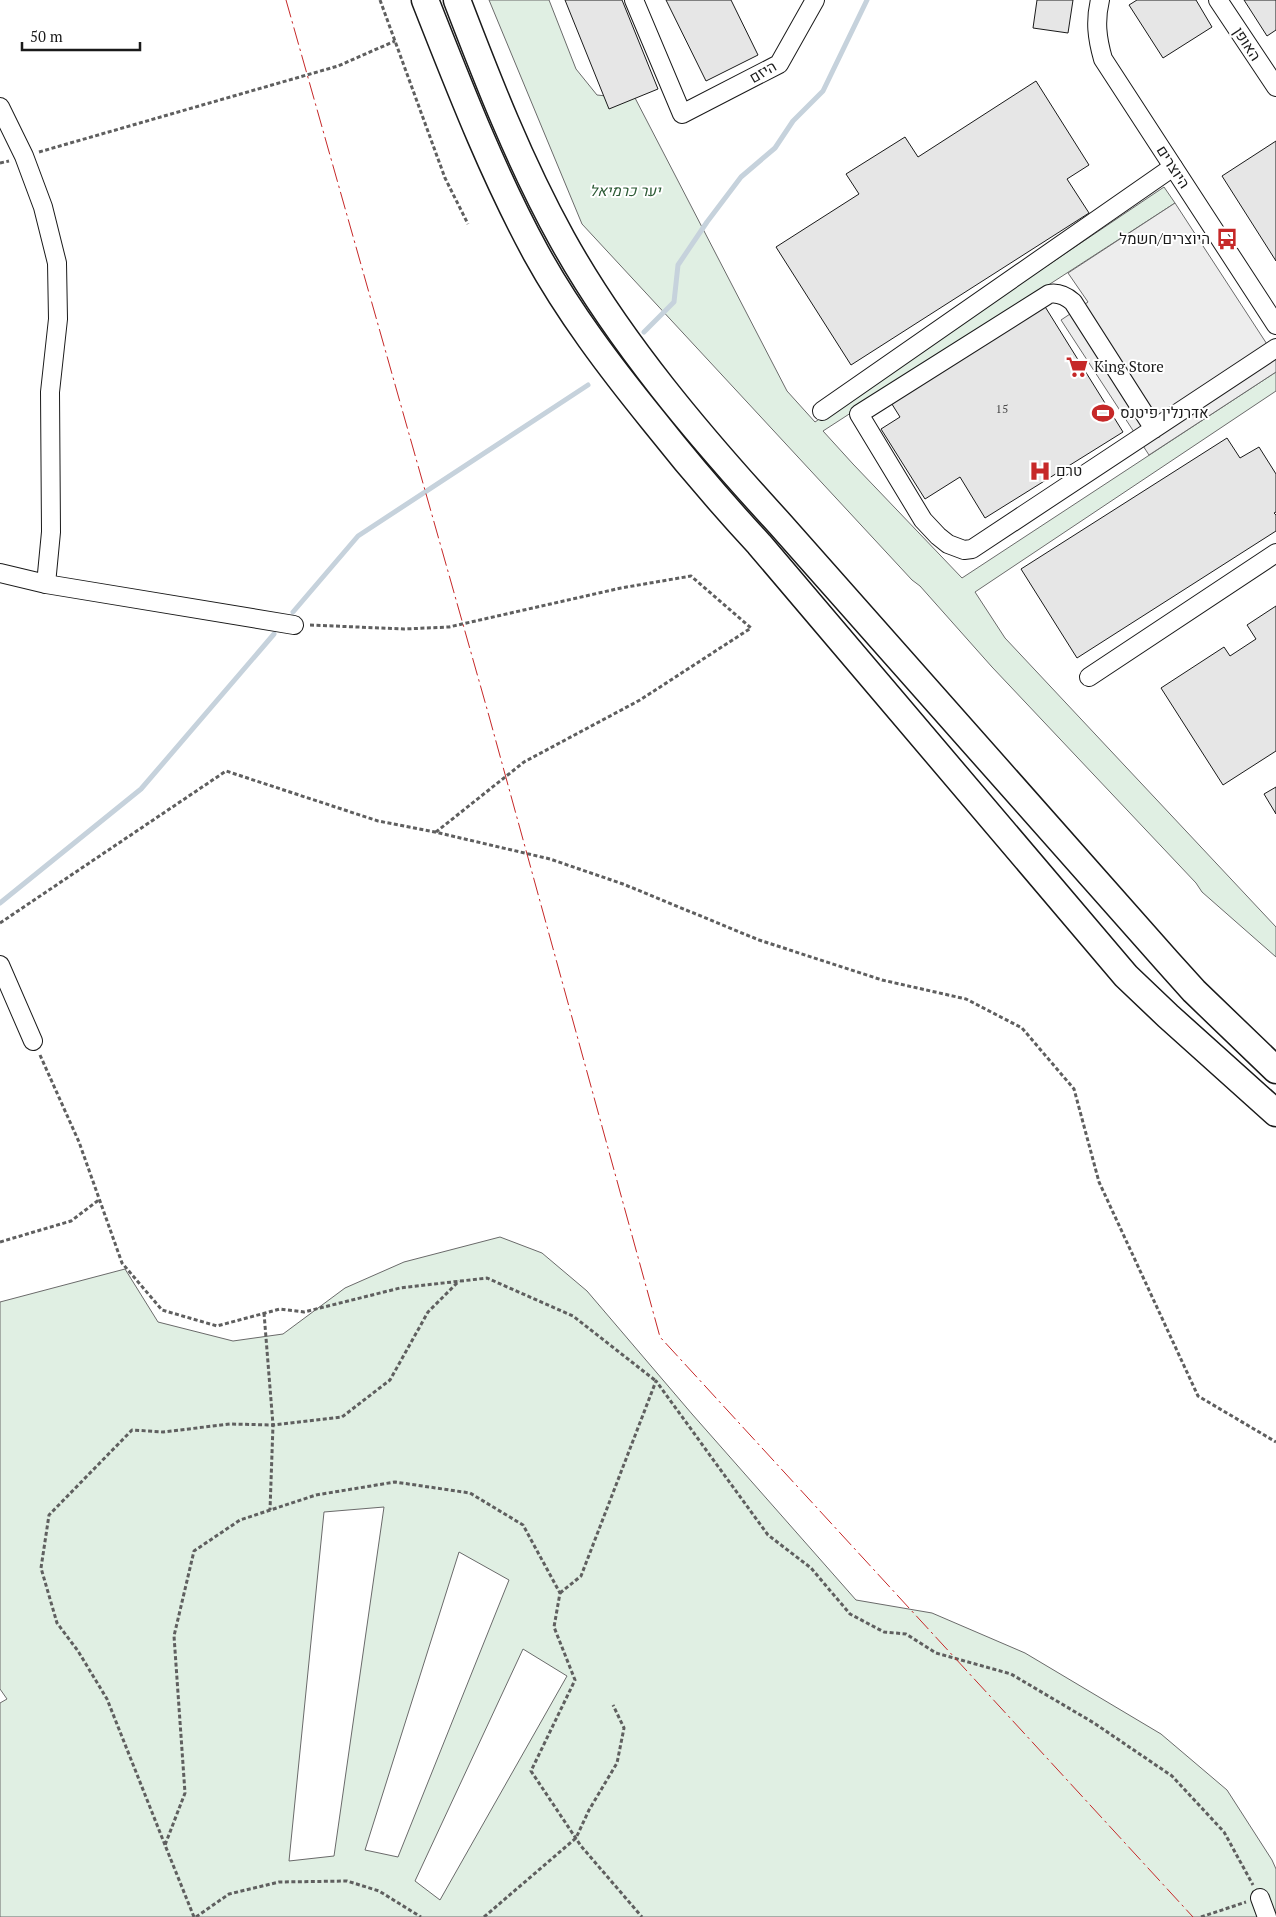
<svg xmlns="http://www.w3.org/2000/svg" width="1276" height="1917" font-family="'PT Serif',Heebo,serif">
  <rect width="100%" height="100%" fill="#fff"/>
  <g fill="#e0efe3" stroke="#6a6a6a" fill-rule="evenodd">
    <path d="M489 0H549L576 69 597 95 626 98 634 96 787 391 815 422 1164 187 1175 203 823 431 853 464 962 578 1276 372V391L975 592 1005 638 1276 927V957L1202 892 1196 883 992 667 920 586 912 580 582 224Z"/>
    <path d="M500 1237 542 1253 587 1291 692 1414 856 1600 932 1613 1025 1653 1161 1734 1227 1790 1272 1860 1276 1869V1917H0V1703L7 1699 0 1689V1302L125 1269 158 1322 233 1341 283 1334 345 1288 404 1262ZM384 1507 334 1856 289 1861 324 1512ZM459 1552 509 1580 398 1857 365 1850ZM523 1649 567 1676 440 1900 415 1881Z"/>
  </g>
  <path fill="#ededed" stroke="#6a6a6a" d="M1175 203 1276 358V372L1149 455 1061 320 1088 302 1068 273Z"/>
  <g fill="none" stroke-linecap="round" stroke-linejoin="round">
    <g stroke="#c6d2dc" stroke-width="5">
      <path d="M644 332 674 302 678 265 707 222 741 177 775 148 793 121 823 91 867 0"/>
      <path d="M293 612 358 536 588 385"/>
      <path d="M0 903 141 789 274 634"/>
    </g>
  </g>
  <g fill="#e6e6e6" stroke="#1a1a1a">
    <path d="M565 0H622L658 89 609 109Z"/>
    <path d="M666 0H731L758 55 706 81Z"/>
    <path d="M1037 0H1073L1068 33 1033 28Z"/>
    <path d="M1137 0H1196L1212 27 1163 58 1129 5Z"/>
    <path d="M1244 0H1276V30L1267 36Z"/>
    <path d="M1036 81 1089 165 1067 179 1089 213 851 365 776 247 859 194 846 174 905 137 918 157Z"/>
    <path d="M1276 141V261L1222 176Z"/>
    <path d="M1044 305 1123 432 985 518 960 477 925 499 881 429 900 417 890 401Z"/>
    <path d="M1227 438 1240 458 1259 447 1276 474V512L1274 513 1276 515V531L1077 658 1021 569Z"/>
    <path d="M1276 606V751L1223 785 1161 688 1224 647 1230 656 1256 639 1247 625Z"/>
    <path d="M1276 787V814L1264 794Z"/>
  </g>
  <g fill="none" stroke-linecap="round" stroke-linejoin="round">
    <g stroke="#1a1a1a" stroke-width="20">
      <g id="minor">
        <path d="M634 0 682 114 779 64 815 0"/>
        <path d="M1100 0C1095 21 1097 38 1103 59L1276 325"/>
        <path d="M1218 0 1276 87"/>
        <path d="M0 107 24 156 43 207 57 263 58 319 50 392 51 532 46 584"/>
        <path d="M822 411 1173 167"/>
        <path d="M1154 429 1073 302C1066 296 1059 292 1049 294L859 414 923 520 938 536 948 544 964 550 972 549 1276 348"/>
        <path d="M0 573 46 584 294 625"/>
        <path d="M1089 677 1276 553"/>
        <path d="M0 965 33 1041"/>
        <path d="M1260 1898 1267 1917"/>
      </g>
    </g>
    <g stroke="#1a1a1a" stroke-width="29">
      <g id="highway">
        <path d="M425 0C459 86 492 172 536 253 569 313 610 367 653 420 687 463 722 504 759 544L1126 976 1168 1016 1276 1113"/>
        <path d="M457 0C488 81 520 163 562 239 619 342 701 438 780 524L1167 961 1194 991 1276 1070"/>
      </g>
    </g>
    <g stroke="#5f5f5f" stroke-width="3" stroke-dasharray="4 2.5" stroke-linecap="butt">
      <path d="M380 0 445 178 468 224"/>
      <path d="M39 152 338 66 395 41"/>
      <path d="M0 163 9 161"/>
      <path d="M310 625 404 629 449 627 621 588 691 576 751 628 640 700 524 762 436 832"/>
      <path d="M0 923 226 771 378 821 435 832 550 859 623 884 759 940 882 980 966 999 1022 1028 1074 1089 1099 1182 1198 1396 1276 1442"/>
      <path d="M40 1055 79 1142 122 1263 162 1310 217 1326 280 1309 304 1312 400 1288 487 1278 573 1316 656 1381"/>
      <path d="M0 1242 71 1221 100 1199"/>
      <path d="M264 1313 273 1425 270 1510"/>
      <path d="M560 1593 581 1576 656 1381 768 1535 811 1568 850 1614 884 1632 906 1634 936 1653 1011 1674 1094 1723 1172 1776 1224 1832 1253 1885"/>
      <path d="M165 1845 107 1699 78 1651 57 1623 41 1568 49 1515 132 1430 163 1432 230 1424 273 1425 342 1417 390 1380 428 1312 459 1281"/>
      <path d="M194 1917 165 1845 185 1793 174 1636 194 1551 240 1520 316 1495 395 1482 470 1493 523 1525 560 1593 554 1627 575 1680 531 1771 581 1846 642 1917"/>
      <path d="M196 1917 229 1894 279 1882 347 1881 379 1891 421 1917"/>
      <path d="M484 1917 576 1838 589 1810 617 1763 624 1728 613 1705"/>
      <path d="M1201 1917 1246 1902"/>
    </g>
    <use href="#minor" stroke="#fff" stroke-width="18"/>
    <use href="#highway" stroke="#fff" stroke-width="26"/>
    <path stroke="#c62828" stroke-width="1" stroke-dasharray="18 4 2.5 4" stroke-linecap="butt" d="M286 0 489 716 660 1337 1193 1917"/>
  </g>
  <defs>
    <g id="bus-bare" transform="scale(1.725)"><path d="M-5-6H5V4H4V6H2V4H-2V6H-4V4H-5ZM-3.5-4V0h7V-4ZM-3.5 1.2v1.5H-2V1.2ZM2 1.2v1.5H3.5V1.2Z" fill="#c62828" stroke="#fff" stroke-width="2.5" paint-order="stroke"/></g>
    <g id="supermarket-bare" transform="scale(1.725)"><path d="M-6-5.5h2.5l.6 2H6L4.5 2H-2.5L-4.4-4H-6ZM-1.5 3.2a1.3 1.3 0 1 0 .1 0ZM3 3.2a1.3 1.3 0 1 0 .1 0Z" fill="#c62828" stroke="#fff" stroke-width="2.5" paint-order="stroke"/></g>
    <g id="stadium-bare" transform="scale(1.725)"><path d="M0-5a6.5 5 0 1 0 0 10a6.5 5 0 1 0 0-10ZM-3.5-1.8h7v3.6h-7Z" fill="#c62828" stroke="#fff" stroke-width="2.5" paint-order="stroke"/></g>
    <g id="hospital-bare" transform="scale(1.725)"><path d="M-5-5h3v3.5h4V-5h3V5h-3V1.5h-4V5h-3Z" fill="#c62828" stroke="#fff" stroke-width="2.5" paint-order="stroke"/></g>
  </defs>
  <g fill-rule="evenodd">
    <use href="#bus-bare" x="1227" y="239"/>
    <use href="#supermarket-bare" x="1077" y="367"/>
    <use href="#stadium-bare" x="1103" y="413"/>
    <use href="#hospital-bare" x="1040" y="471"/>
  </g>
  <g text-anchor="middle" stroke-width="4" stroke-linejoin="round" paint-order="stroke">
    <g font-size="12" fill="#4d4d4d">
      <text x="1002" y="413">15</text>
    </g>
    <g font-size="15" fill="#1a1a1a" stroke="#fff">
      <text transform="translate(1247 44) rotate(57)" y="5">האופן</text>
      <text transform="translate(763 72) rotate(-30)" y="5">היזם</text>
      <text transform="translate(1173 167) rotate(57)" y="5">היוצרים</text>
    </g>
    <g font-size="15" font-style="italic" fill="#2b5a34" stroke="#fff">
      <text x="625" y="196">יער כרמיאל</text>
    </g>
    <g font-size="15" fill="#1a1a1a" stroke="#fff" text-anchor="start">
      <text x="1210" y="244" text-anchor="end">היוצרים/חשמל</text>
      <text x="1094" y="372">King Store</text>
      <text x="1120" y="418">אדרנלין פיטנס</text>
      <text x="1056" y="476">טרם</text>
    </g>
  </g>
  <path d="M22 42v8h118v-8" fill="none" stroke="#1a1a1a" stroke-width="2.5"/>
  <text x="30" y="42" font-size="15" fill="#1a1a1a" stroke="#ffffff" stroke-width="4" paint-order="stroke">50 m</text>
</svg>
